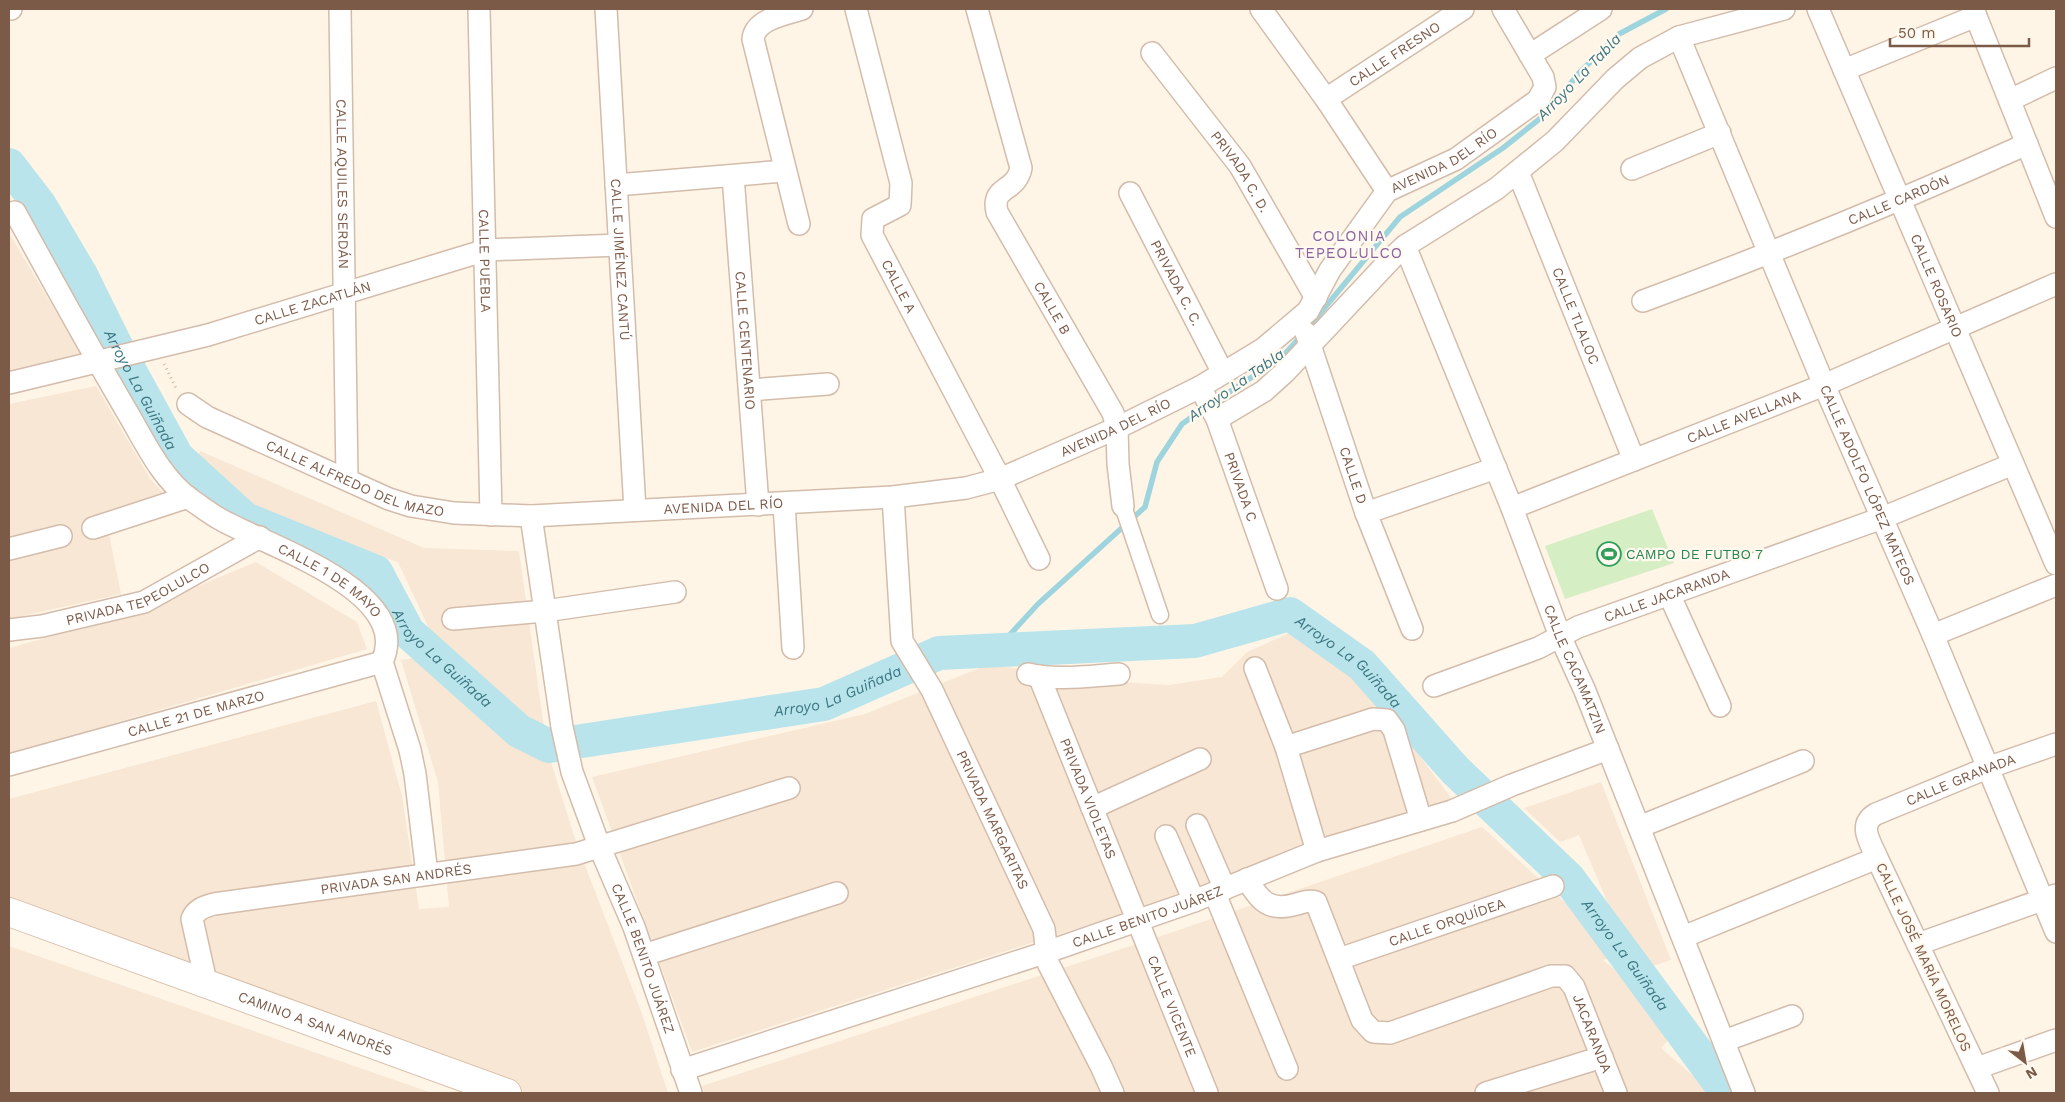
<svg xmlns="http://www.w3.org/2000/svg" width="2065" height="1102" font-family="'Work Sans',sans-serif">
  <rect width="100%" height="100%" fill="#fef5e7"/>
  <g fill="#f7e7d4">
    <path d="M9 233 81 354 9 371Z"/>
    <path d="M96 386 151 480 169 499 82 528 87 536 108 529 121 594 9 619V404Z"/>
    <path d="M200 451 424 548 519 551 547 749 576 842 641 1011 668 1093H527L9 905V799L376 701 402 796 419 909 449 907 438 782 401 660 441 654 398 562 256 514 191 473Z"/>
    <path d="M256 562 357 622 367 649 9 754V648L128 615Z"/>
    <path d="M1294 631 1365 682 1454 802 1405 823 692 1052 592 777 865 714 990 664 1084 680 1169 685 1222 677 1247 652Z"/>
    <path d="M1601 782 1671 960 1644 969 1635 949 1603 960 1682 1024 1661 1048 1713 1093H704L702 1086 1158 937 1482 827 1580 916 1609 906 1579 835 1560 842 1524 808Z"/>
    <path d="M9 946 432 1093H9Z"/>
  </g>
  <path fill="#d5eec3" d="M1652 509 1674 563 1565 599 1545 546Z"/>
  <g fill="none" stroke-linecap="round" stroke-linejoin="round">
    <g stroke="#9ed4de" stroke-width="5.5">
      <path d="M1307 329 1400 217 1503 148 1547 113 1579 73 1619 34 1666 9"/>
      <path d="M1214 402 1281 358 1301 336"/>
      <path d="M995 651 1038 604 1145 507 1157 462 1182 424 1206 407"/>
    </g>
    <path stroke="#b9e4eb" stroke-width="34" id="s1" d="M9 165 39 204 81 275 115 344 177 457 245 519 376 572 408 632 519 731 549 746 824 704 939 653 1195 641 1290 614 1362 665 1455 770 1569 879 1727 1093"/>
    <g stroke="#d3bcab" stroke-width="19">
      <path id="pedestrian" d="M1123 506 1160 615"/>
    </g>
    <g stroke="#d3bcab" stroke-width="24">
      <g id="minor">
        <path d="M9 9H11"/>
        <path id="s2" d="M340 9 347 479"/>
        <path id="s3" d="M479 9 491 515"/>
        <path id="s4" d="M606 9 635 510"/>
        <path id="s5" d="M856 9 901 183 900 205 873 219 872 235 1000 479 1039 559"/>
        <path id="s6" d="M977 9 1021 168C1016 193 991 185 997 212L1113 413 1117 428 1118 464 1123 506"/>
        <path d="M1261 9 1326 99 1387 191"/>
        <path id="s7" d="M1818 9 2056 564"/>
        <path d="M1973 9 2056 217"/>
        <path id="s8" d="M1679 37 1824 385 1933 635 2056 932"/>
        <path id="s9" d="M1152 53 1240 166 1316 298"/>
        <path d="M1530 55 1601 9"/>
        <path d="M1844 70 1976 16"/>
        <path id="s10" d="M1326 99 1463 9"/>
        <path d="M2010 100 2056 78"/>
        <path d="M1632 169 1720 133"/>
        <path id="s11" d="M1518 172 1634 460"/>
        <path id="s12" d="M733 176 758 505"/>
        <path d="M616 185 784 171"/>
        <path id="s13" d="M1130 193 1223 373"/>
        <path id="s14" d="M15 212C51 278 88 345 126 410 144 440 160 477 190 499 199 505 208 512 218 518 261 544 415 590 382 662L410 750 415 774 427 874"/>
        <path d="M799 224 753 39C755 19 786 14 802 9"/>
        <path id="s15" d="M1405 246 1512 508 1560 636 1585 691 1744 1093"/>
        <path id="s16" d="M1643 301C1773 253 1900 201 2027 144"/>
        <path id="s17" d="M1306 333 1366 513 1412 629"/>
        <path id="s18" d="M9 383 208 335 486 250 619 245"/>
        <path id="s19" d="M1200 387 1217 419 1277 589"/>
        <path d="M750 390 828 384"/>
        <path id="s20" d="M188 404 207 417 389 499 411 506 454 513 531 516 893 497 966 488 1000 479 1117 428 1200 387 1263 349 1308 311 1330 270 1387 191 1456 159 1538 100 1545 87 1543 77 1503 9"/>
        <path d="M1217 419 1264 391 1285 372 1392 258 1405 246 1496 189 1555 141 1615 79 1640 58 1679 37 1784 9"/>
        <path id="s21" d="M893 497 902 641 932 690 1044 929 1048 963 1101 1066 1113 1093"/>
        <path d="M784 504 793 648"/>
        <path id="s22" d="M1512 508 1824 385 2056 284"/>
        <path d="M1366 513 1496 468"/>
        <path id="s23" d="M531 516 562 727 572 772 600 848 634 927 691 1093"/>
        <path d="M93 528 188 497"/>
        <path d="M9 549 61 536"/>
        <path d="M1669 594 1720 706"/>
        <path d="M453 619 545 611 675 592"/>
        <path id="s24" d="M9 630 42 626 144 602 260 537"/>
        <path d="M1933 635 2056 585"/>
        <path d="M1255 668 1286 747 1317 851"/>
        <path d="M1028 674C1057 681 1089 676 1119 674"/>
        <path id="s25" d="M1039 676 1207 1093"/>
        <path id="s26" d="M1434 686 1538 648 1578 627 1882 518 2013 464"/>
        <path d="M1286 747 1373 719 1387 720 1394 730 1421 820"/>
        <path id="s27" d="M9 765 382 662"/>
        <path d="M1092 808 1200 759"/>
        <path d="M1197 825 1225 889"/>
        <path d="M1639 827 1803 761"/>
        <path d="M1166 836 1194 901"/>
        <path id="s28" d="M1247 879C1260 902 1270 912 1297 904 1303 902 1309 900 1316 902L1362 1020 1373 1032 1390 1033 1551 976H1565L1574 987 1616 1093"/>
        <path d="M1215 894 1287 1069"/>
        <path d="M1683 937 1877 858"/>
        <path d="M1918 944 2056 895"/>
        <path d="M644 955 837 893"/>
        <path id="s29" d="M1339 959 1553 886"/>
        <path id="s30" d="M206 982 192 919C196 909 204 907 214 904L576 854 789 788"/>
        <path d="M1724 1041 1792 1016"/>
        <path d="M1977 1068 2056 1040"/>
        <path id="s31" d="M682 1070 1047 952 1194 901 1317 851 1452 811 1512 785 1608 749"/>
        <path d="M1486 1093 1602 1057"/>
        <path id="s32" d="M1988 1093 1877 858C1871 843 1857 825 1876 814L1987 768 2056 744"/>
      </g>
    </g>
    <g stroke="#d8bfaa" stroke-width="30">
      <g id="secondary">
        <path id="s33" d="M9 912 507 1093"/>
      </g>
    </g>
    <path stroke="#ddb69e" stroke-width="3" stroke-dasharray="1 4" stroke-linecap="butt" d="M164 364 177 390"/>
    <use href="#pedestrian" stroke="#fff" stroke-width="16"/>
    <use href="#minor" stroke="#fff" stroke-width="21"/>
    <use href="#secondary" stroke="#fff" stroke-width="28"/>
  </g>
  <defs>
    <g id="stadium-ring" transform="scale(1.25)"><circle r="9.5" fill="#fff9ef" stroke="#2e9e5b" stroke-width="1.5"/><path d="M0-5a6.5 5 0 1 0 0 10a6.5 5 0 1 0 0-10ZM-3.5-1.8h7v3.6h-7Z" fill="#2e9e5b"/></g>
  </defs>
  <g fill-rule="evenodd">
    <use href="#stadium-ring" x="1609" y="554"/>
  </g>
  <g text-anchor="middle" stroke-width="4.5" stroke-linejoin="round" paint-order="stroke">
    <g font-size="14" fill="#7c5a48" stroke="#fff9ef">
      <text dy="5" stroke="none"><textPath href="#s10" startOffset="82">CALLE FRESNO</textPath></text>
      <text dy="5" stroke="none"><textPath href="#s20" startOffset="1399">AVENIDA DEL RÍO</textPath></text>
      <text dy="5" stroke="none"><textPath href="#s9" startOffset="148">PRIVADA C. D.</textPath></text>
      <text dy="5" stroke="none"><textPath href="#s2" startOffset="175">CALLE AQUILES SERDÁN</textPath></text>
      <text dy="5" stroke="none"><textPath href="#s16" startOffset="275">CALLE CARDÓN</textPath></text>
      <text dy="5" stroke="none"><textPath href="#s4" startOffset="251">CALLE JIMÉNEZ CANTÚ</textPath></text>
      <text dy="5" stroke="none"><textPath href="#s3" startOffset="252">CALLE PUEBLA</textPath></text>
      <text dy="5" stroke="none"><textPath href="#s13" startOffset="101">PRIVADA C. C.</textPath></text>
      <text dy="5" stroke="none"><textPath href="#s5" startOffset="306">CALLE A</textPath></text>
      <text dy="5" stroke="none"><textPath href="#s7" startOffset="301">CALLE ROSARIO</textPath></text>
      <text dy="5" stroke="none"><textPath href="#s18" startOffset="314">CALLE ZACATLÁN</textPath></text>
      <text dy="5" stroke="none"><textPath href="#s6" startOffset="329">CALLE B</textPath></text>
      <text dy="5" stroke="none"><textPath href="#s11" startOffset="155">CALLE TLALOC</textPath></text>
      <text dy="5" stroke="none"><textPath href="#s12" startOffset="165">CALLE CENTENARIO</textPath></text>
      <text dy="5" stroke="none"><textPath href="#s22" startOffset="249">CALLE AVELLANA</textPath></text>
      <text dy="5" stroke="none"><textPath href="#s20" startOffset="964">AVENIDA DEL RÍO</textPath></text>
      <text dy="5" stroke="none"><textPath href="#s17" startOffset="150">CALLE D</textPath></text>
      <text dy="5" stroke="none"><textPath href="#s20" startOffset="184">CALLE ALFREDO DEL MAZO</textPath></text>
      <text dy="5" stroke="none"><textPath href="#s8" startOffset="486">CALLE ADOLFO LÓPEZ MATEOS</textPath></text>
      <text dy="5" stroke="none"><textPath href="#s19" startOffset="108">PRIVADA C</textPath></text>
      <text dy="5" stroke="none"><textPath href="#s20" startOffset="559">AVENIDA DEL RÍO</textPath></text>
      <text dy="5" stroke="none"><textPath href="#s14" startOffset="500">CALLE 1 DE MAYO</textPath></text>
      <text dy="5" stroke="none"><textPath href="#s24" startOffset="135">PRIVADA TEPEOLULCO</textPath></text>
      <text dy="5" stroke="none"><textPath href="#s26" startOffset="250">CALLE JACARANDA</textPath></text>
      <text dy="5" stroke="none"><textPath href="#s15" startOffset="456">CALLE CACAMATZIN</textPath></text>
      <text dy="5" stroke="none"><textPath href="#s27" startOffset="194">CALLE 21 DE MARZO</textPath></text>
      <text dy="5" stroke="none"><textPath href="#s32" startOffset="401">CALLE GRANADA</textPath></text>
      <text dy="5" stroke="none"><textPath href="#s25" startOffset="132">PRIVADA VIOLETAS</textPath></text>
      <text dy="5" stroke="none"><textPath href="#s21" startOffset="345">PRIVADA MARGARITAS</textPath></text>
      <text dy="5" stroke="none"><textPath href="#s30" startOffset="276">PRIVADA SAN ANDRÉS</textPath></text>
      <text dy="5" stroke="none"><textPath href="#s31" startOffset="490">CALLE BENITO JUÁREZ</textPath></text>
      <text dy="5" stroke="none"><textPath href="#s29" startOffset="114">CALLE ORQUÍDEA</textPath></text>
      <text transform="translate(1924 957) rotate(65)" y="5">CALLE JOSÉ MARÍA MORELOS</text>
      <text dy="5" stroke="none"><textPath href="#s23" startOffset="459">CALLE BENITO JUÁREZ</textPath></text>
      <text dy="5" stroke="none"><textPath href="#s25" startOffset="356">CALLE VICENTE</textPath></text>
      <text dy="5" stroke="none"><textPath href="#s33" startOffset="326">CAMINO A SAN ANDRÉS</textPath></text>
      <text dy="5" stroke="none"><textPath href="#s28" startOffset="491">JACARANDA</textPath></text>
    </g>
    <g font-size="14" fill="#27864d" stroke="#fff9ef" text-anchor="start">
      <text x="1626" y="559">CAMPO DE FUTBO 7</text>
    </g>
    <g font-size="15" font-style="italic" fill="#3a7682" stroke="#fff9ef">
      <text transform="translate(1579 77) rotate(-46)" y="5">Arroyo La Tabla</text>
      <text transform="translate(1236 385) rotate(-35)" y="5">Arroyo La Tabla</text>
      <text dy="5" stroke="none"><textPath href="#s1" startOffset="261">Arroyo La Guiñada</textPath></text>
      <text dy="5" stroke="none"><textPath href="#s1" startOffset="681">Arroyo La Guiñada</textPath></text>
      <text dy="5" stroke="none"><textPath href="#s1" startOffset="1656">Arroyo La Guiñada</textPath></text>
      <text dy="5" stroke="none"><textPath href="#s1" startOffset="1116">Arroyo La Guiñada</textPath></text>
      <text dy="5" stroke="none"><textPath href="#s1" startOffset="2061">Arroyo La Guiñada</textPath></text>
    </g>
    <g font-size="15" letter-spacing="1" fill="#8b639f" stroke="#fff9ef">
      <text x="1349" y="241">COLONIA<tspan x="1349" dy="17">TEPEOLULCO</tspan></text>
    </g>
  </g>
  <rect width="2065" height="1102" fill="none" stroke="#7c5a48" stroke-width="20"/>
  <g transform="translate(2025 1062) rotate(149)" stroke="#fff9ef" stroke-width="4" paint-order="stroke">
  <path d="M0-4L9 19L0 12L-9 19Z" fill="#7c5a48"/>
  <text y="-8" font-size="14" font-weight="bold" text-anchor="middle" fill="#7c5a48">N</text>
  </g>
  <path d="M1890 38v8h139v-8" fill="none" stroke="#7c5a48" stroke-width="2.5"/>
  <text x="1898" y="38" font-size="15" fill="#7c5a48" stroke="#fff9ef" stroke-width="4" paint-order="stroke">50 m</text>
</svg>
